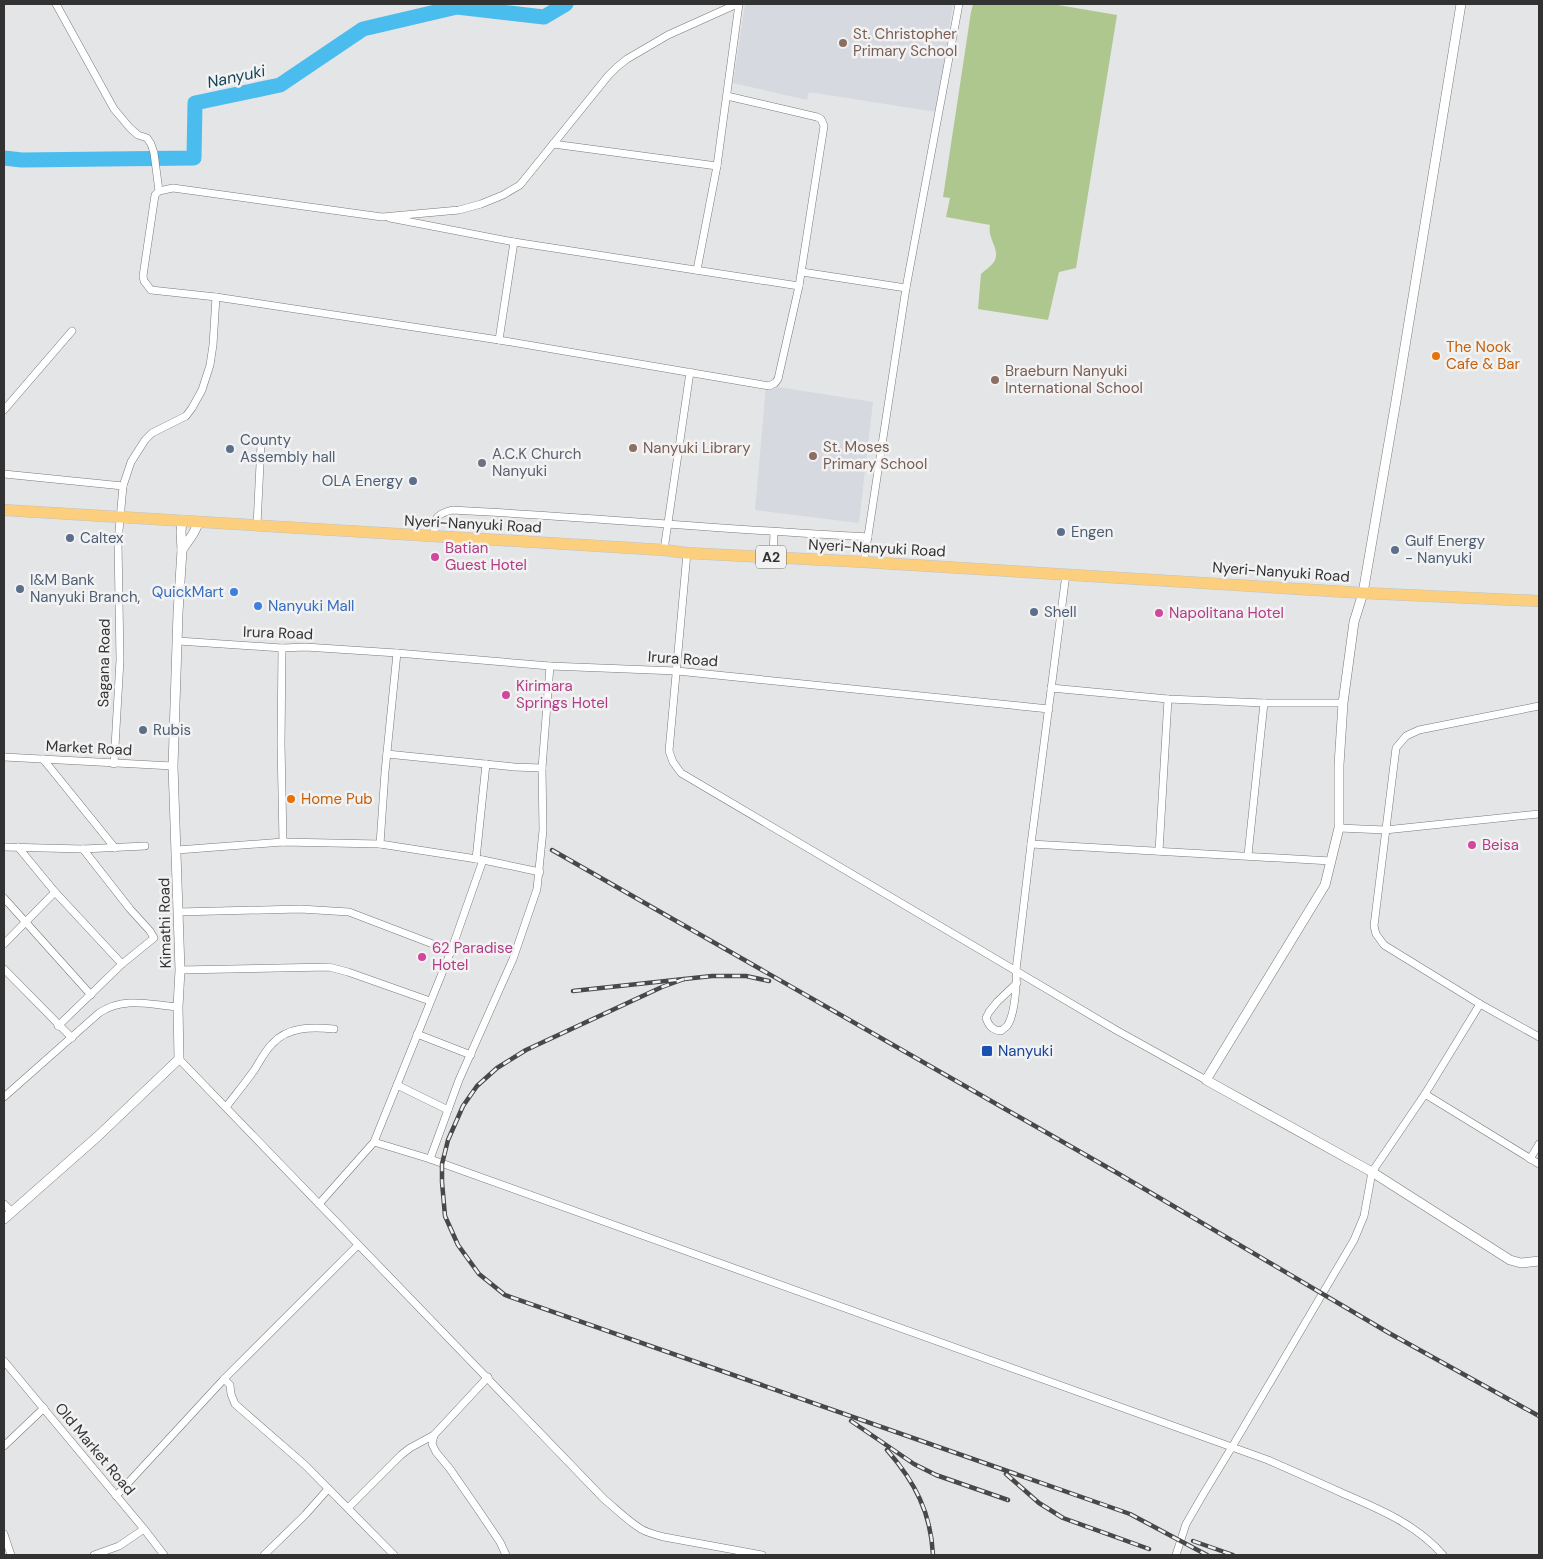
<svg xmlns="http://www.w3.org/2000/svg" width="1543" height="1559" font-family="'DM Sans',sans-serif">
  <rect width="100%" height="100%" fill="#e4e5e6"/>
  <g fill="#d7d9e1">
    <path d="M745 4H953L936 112 809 92 807 100 733 83Z"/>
    <path d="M766 385 873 402 859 523 755 510Z"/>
  </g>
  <path fill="#aec78e" d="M973 4H1052L1117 15 1076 268 1059 272 1048 320 978 309 981 274C985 270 993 265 995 260 1000 249 987 238 990 225L946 217 950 198 943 197 971 12Z"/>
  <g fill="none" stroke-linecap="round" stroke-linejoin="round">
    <path stroke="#4abcee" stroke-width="15" d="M4 158 22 160 194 158 195 103 280 85 363 29 457 7 544 17 566 4"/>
    <g stroke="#78797a" stroke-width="8">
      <g id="minor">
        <path d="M56 4 114 109 130 128 138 135 147 138 151 144 154 153 159 191"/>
        <path d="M727 96 817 117 821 119 824 126 799 286 778 379 775 383 769 386 499 340 216 297 151 290 144 281 143 276 155 195 159 191 173 188 382 217 459 210 481 204 503 195 520 185 608 76 617 67 627 59 668 35 737 4"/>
        <path d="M553 144 717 166"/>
        <path d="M390 218 514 242 799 286"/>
        <path d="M697 270 717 166 739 4"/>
        <path d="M802 272 906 288"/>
        <path d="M499 340 514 242"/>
        <path d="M4 410 72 331"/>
        <path d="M4 474 123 486"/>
        <path d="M257 525 261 444"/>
        <path d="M434 536C435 519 434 515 452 510 591 517 729 530 868 537"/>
        <path d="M664 550 690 372"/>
        <path d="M687 553 669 751 673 762 681 773 1116 1030 1206 1080"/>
        <path d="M773 557 774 532"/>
        <path d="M864 562 906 288 959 4"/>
        <path d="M178 641 282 648 305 647 397 653 550 666 677 671 1049 709"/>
        <path d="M282 648 281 744 283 842"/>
        <path d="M1051 688 1168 699 1264 703H1343"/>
        <path d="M1539 706 1419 730 1406 736 1396 748 1374 926 1376 934 1384 945 1480 1004 1539 1037"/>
        <path d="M387 754 514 767 542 768 550 666"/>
        <path d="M4 757 173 766"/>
        <path d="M43 759 115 848"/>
        <path d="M114 764 120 660 118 542 123 486 131 462 145 440 152 433 186 416 192 408 202 390 210 365 213 345 216 297"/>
        <path d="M1339 828 1385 830 1539 814"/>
        <path d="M380 844 385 772 397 653"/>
        <path d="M1031 844 1331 861"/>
        <path d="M4 847 83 849 145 846"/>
        <path d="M18 847 55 892 122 964"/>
        <path d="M177 850 283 842 380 844 483 860 540 872"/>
        <path d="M1159 851 1168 699"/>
        <path d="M1248 855 1264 703"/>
        <path d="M476 859 486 764"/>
        <path d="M4 898 91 995"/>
        <path d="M178 912 300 909 349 912 451 951"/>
        <path d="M4 944 55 892"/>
        <path d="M4 969 72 1038"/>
        <path d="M180 970 329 967 348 972 430 1001"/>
        <path d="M1017 983 997 1002 989 1012 986 1018C989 1026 992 1030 1001 1031 1002 1030 1006 1027 1007 1026 1015 1015 1017 983 1016 970L1031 844 1066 574"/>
        <path d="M58 1026 122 964 154 938 150 931 130 909 83 849"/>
        <path d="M417 1034 471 1055"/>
        <path d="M179 1059 604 1499C616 1509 628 1521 641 1529 648 1533 656 1535 664 1537L762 1555"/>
        <path d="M397 1085 448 1110"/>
        <path d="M1425 1094 1539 1164"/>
        <path d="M4 1097 99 1013C124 996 151 1005 178 1007"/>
        <path d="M226 1107C236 1094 246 1082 255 1069 260 1061 265 1051 272 1044 288 1026 313 1027 334 1029"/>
        <path d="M374 1142 430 1159 1268 1460C1293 1471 1318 1482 1342 1493 1379 1509 1416 1524 1443 1555"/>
        <path d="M430 1159 459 1080 513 959 537 889 543 830 542 768"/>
        <path d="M1530 1159 1539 1144"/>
        <path d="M4 1204 12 1212"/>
        <path d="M319 1204 374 1142 451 951 483 860"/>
        <path d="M4 1361 144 1529 164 1555"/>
        <path d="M488 1377 434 1435 432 1444 436 1452 450 1469 475 1505 500 1542 506 1555"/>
        <path d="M224 1379 230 1385 231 1394 235 1404 305 1465 394 1555"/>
        <path d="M4 1446 44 1408"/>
        <path d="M116 1496 224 1379 358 1245"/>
        <path d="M348 1508 401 1455 410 1448 434 1435"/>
        <path d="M4 1534 11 1555"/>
        <path d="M94 1555 119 1546 144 1529"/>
        <path d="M264 1555 305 1515 328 1489"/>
        <path d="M1176 1555 1186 1524 1204 1493 1232 1447 1354 1240 1364 1216 1372 1172 1425 1094 1480 1004"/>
      </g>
    </g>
    <g stroke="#78797a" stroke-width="10">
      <g id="tertiary">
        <path d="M1461 4 1396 401 1363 593 1354 622 1343 703 1339 765V828L1325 885 1206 1080 1372 1172 1510 1260 1521 1263 1539 1261"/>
        <path d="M182 550 193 534 199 522"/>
        <path d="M4 1219 97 1137 179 1059 178 1007 180 970 173 766 178 613 182 550 181 532 182 520"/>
      </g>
    </g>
    <g stroke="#c2c2c2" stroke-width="12">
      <path id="trunk" d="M4 510 664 550 687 553 864 562 1363 593 1539 601"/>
    </g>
    <use href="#minor" stroke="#fff" stroke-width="7"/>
    <use href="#tertiary" stroke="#fff" stroke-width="9"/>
    <use href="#trunk" stroke="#fccf7e" stroke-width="11"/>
    <g stroke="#484849" stroke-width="4.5">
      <g id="rail">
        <path d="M552 850 1119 1174 1389 1333 1539 1416"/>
        <path d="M684 979 662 987 526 1050 497 1068 477 1086 463 1106 448 1140 442 1164V1182L445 1216 458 1245 479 1274 505 1295 1130 1514 1207 1555"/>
        <path d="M573 991 712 976H746L769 981"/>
        <path d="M851 1421 914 1464 936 1475 1008 1500"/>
        <path d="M887 1450C915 1482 931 1513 933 1555"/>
        <path d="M1006 1474 1039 1503 1063 1518 1149 1549"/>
        <path d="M1193 1541 1233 1555"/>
      </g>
    </g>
    <use href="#rail" stroke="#f2f2f3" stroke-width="2.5" stroke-dasharray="8" stroke-linecap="butt"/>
  </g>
  <g fill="#8d6e63" stroke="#f2f2f3" stroke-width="2">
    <circle cx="843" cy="43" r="5"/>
    <circle cx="995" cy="380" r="5"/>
    <circle cx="633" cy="448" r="5"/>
    <circle cx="813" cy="456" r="5"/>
  </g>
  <g fill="#e8710a" stroke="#f2f2f3" stroke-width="2">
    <circle cx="1436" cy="356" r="5"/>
    <circle cx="291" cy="799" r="5"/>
  </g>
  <g fill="#5c6f8a" stroke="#f2f2f3" stroke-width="2">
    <circle cx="230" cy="449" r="5"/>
    <circle cx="413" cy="481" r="5"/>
    <circle cx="1061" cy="532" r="5"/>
    <circle cx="70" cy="538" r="5"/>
    <circle cx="1395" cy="550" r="5"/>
    <circle cx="20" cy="589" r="5"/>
    <circle cx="1034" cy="612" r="5"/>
    <circle cx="143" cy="730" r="5"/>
  </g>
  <circle fill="#6b7280" stroke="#f2f2f3" stroke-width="2" cx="482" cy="463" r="5"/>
  <g fill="#d1479c" stroke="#f2f2f3" stroke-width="2">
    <circle cx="435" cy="557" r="5"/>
    <circle cx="1159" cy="613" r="5"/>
    <circle cx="506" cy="695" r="5"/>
    <circle cx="1472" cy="845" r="5"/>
    <circle cx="422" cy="957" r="5"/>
  </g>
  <g fill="#3f7fe0" stroke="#f2f2f3" stroke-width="2">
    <circle cx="234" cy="592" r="5"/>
    <circle cx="258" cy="606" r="5"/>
  </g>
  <rect fill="#1a4fb4" stroke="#f2f2f3" stroke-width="2" x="981" y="1045" width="12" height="12" rx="2.5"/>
  <g text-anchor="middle" stroke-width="5" stroke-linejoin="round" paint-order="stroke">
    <rect fill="#f2f2f3" stroke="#6c6c6d" stroke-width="1" x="756" y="545.5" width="30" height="23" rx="4"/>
    <g font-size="14" font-weight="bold" fill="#323233">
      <text x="771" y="562">A2</text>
    </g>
    <g font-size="15" fill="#785e54" stroke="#f2f2f3" text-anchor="start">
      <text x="853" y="39">St. Christopher<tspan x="853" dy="17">Primary School</tspan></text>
      <text x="1005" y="376">Braeburn Nanyuki<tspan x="1005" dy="17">International School</tspan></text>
      <text x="823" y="452">St. Moses<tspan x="823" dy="17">Primary School</tspan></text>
      <text x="643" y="453">Nanyuki Library</text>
    </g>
    <g font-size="15" fill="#c56008" stroke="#f2f2f3" text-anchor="start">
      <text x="1446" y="352">The Nook<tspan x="1446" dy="17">Cafe &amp; Bar</tspan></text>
      <text x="301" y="804">Home Pub</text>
    </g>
    <g font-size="15" fill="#4e5e75" stroke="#f2f2f3" text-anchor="start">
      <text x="240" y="445">County<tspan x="240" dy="17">Assembly hall</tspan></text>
      <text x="403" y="486" text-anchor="end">OLA Energy</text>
      <text x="1071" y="537">Engen</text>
      <text x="80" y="543">Caltex</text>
      <text x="1405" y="546">Gulf Energy<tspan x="1405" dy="17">- Nanyuki</tspan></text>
      <text x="30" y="585">I&amp;M Bank<tspan x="30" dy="17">Nanyuki Branch,</tspan></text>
      <text x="1044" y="617">Shell</text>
      <text x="153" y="735">Rubis</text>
    </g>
    <g font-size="15" fill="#5b616d" stroke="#f2f2f3" text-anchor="start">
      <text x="492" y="459">A.C.K Church<tspan x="492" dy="17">Nanyuki</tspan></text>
    </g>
    <g font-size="15" fill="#323233" stroke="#f2f2f3">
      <text transform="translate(473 524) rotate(3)" y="5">Nyeri-Nanyuki Road</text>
      <text transform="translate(877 548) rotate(3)" y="5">Nyeri-Nanyuki Road</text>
      <text transform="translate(1281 572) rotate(4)" y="5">Nyeri-Nanyuki Road</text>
      <text transform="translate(278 633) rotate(2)" y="5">Irura Road</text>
      <text transform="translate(683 659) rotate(4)" y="5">Irura Road</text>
      <text transform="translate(104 663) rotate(-89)" y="5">Sagana Road</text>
      <text transform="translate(89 748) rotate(3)" y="5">Market Road</text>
      <text transform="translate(165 923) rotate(-91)" y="5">Kimathi Road</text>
      <text transform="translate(95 1449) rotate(50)" y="5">Old Market Road</text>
    </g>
    <g font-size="15" fill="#b23c85" stroke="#f2f2f3" text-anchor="start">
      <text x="445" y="553">Batian<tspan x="445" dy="17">Guest Hotel</tspan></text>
      <text x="1169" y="618">Napolitana Hotel</text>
      <text x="516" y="691">Kirimara<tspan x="516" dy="17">Springs Hotel</tspan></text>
      <text x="1482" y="850">Beisa</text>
      <text x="432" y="953">62 Paradise<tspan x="432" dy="17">Hotel</tspan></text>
    </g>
    <g font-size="15" fill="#366cbe" stroke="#f2f2f3" text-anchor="end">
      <text x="224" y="597">QuickMart</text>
      <text x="268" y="611" text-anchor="start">Nanyuki Mall</text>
    </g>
    <g font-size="15" fill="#164399" stroke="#f2f2f3" text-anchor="start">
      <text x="998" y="1056">Nanyuki</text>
    </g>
    <g font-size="16" font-style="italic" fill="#124257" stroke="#f2f2f3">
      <text transform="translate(236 76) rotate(-12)" y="6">Nanyuki</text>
    </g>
  </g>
  <rect width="1543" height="1559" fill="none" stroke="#323233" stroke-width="10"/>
</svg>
